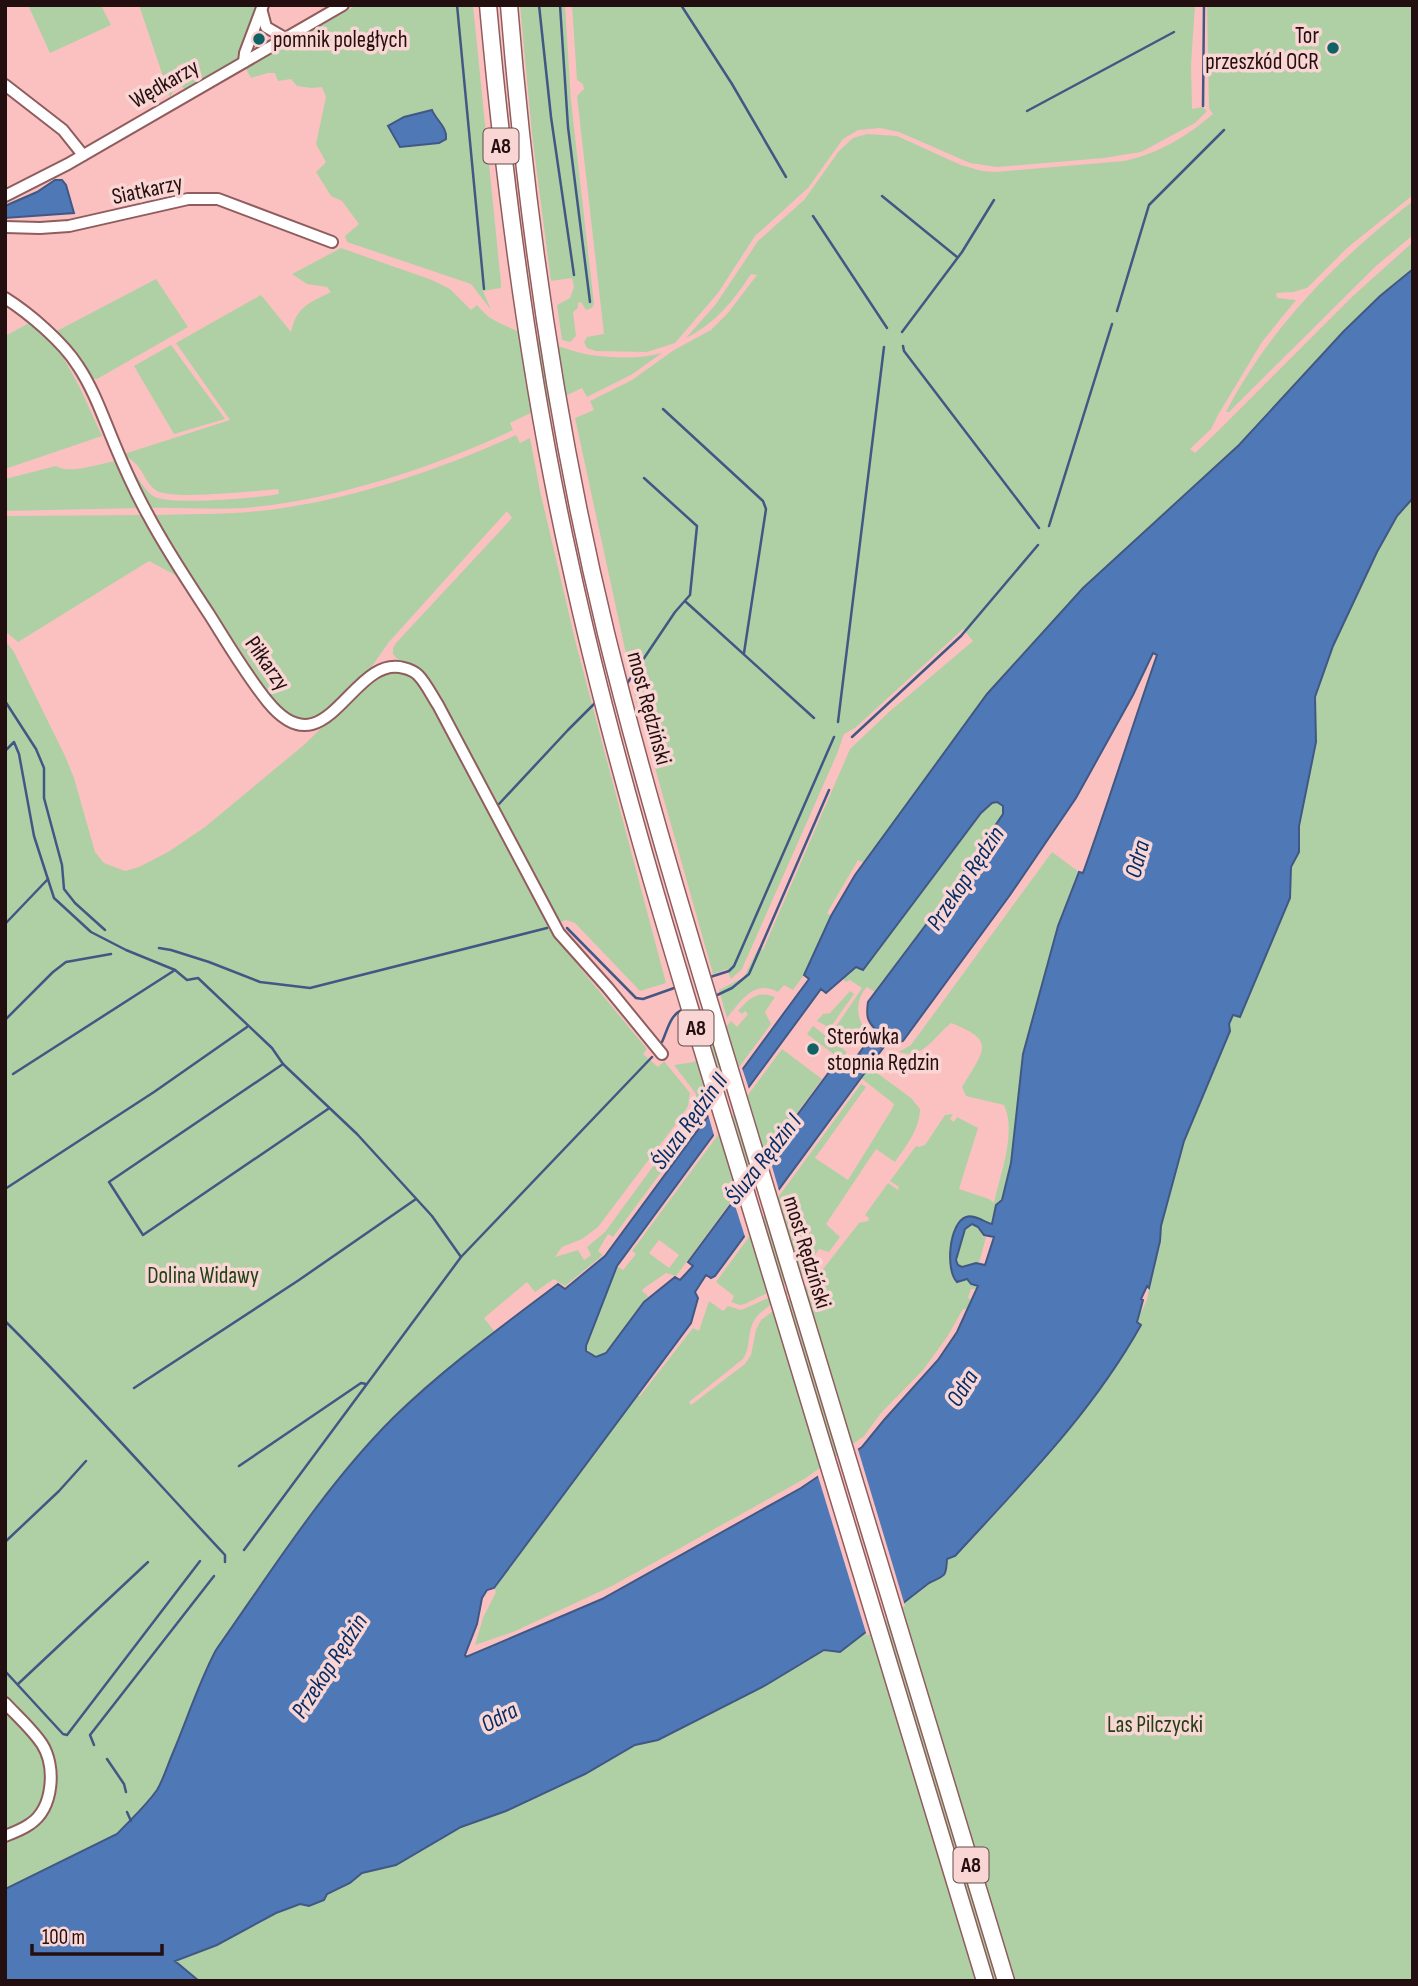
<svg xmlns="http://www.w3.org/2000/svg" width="1418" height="1986" font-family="'Sofia Sans Condensed',sans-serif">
  <rect width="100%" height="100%" fill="#fbc1c1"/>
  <g fill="#afd0a5" fill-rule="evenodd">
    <path d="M28 5H101L111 25 50 53Z"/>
    <path d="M139 5H260L238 58 230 65 189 90 183 88 181 84 184 63 177 66 176 86 170 97Z"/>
    <path d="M357 5H473L501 283V288L483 291 491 310 471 284 347 242 345 236 359 224 342 201 331 196 316 172 326 162 316 144 326 97 322 87 312 88 297 86 291 79 278 81 275 73H268L251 78 245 67Z"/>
    <path d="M520 5H565L571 101 594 304 592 308 586 310 581 302 578 303V308L573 312 576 336 570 342 562 340 557 305 570 298 574 287 572 278 551 281 532 134Z"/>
    <path d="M572 5H1195L1191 65 1192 109 1202 107 1207 111 1195 123 1141 152 1104 158 997 167 970 163 899 132 880 128 858 130 843 139 808 188 755 236 718 293 675 343 647 352 596 351 587 348 584 342 587 337 604 334 577 96 584 89 583 84 577 80Z"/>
    <path d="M1207 5H1413V195L1347 248 1307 288 1293 292 1276 293 1277 298 1296 300 1262 342 1218 415 1211 429 1190 449 1195 453 1215 434 1353 296 1413 242V269L1380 296 1343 332 1239 445 1083 588 987 694 864 863 858 860 827 913 831 916 809 968 793 990 784 985 778 992C754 979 741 1001 727 1018L719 990 744 977 758 948 763 950 850 749 889 712 973 641 963 629 855 728 844 734 837 754 742 969 731 979 727 969 713 974 636 700 575 418 594 410 590 401 632 380 674 350 711 330 728 313 757 275 751 274C734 300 715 324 686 338L716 304 758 241 804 200 839 151 853 138 867 134 897 136 961 165 982 171 996 172 1124 161C1158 154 1187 136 1213 114L1209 108Z"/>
    <path d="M1413 201V235L1376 266 1229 412H1226C1270 327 1338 259 1413 201Z"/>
    <path d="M341 248 432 280 450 289 471 310 477 305C481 309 485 314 489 317 504 328 572 352 591 355 614 358 640 359 662 353L631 375 587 397 582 388 510 423 513 430C432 468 332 501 243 508 211 510 178 507 147 508L129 465C137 474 142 488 153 496 168 506 258 498 279 494L278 489C256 491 174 500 157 491 147 485 144 473 137 465 133 461 128 458 124 454L230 420 176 343 261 295 291 332C297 306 309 303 331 292L327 287 307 284 292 274Z"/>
    <path d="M156 279 188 327 97 379 91 378 53 333Z"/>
    <path d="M31 322 62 355 79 386 102 436 5 469V336Z"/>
    <path d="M171 345 225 419 174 434 134 366Z"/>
    <path d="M516 435 520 443 530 438 540 491 576 644 666 983 640 991 575 923 566 920 560 922 490 788 458 736 409 665 400 662 393 654V648L396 643 512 518 507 511 389 642 372 666 328 711C303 730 286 715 270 695L187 570H185L151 515C187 514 223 515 259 511 341 503 441 470 516 435Z"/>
    <path d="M117 461 140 508 5 511V479L56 466C71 475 99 463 117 461Z"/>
    <path d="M1413 498V1981H117L276 1910 326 1893 362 1871 947 1558 1133 1328 1147 1300 1160 1231 1184 1140 1332 644 1376 550 1397 516Z"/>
    <path d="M143 515 179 577 149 561 18 642 5 631V516Z"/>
    <path d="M5 640 14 652 65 756 74 778 95 852 104 863 125 871 139 867 168 852 205 827 305 744 366 684 386 671 405 673 419 683 552 934 647 1049 643 1054 658 1067 664 1061 690 1093 688 1106 681 1117 598 1227 582 1239 562 1247 555 1257 578 1250 584 1260 591 1255 587 1247 605 1232 695 1109 696 1094 674 1065 694 1062 731 1021 737 1027 748 1014 745 1011 742 1014 738 1011C749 998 758 990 775 997L765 1012 771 1024 613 1237 608 1234 598 1251 603 1255 565 1286 554 1279 535 1292 527 1282 484 1318 495 1332 435 1380 335 1485 216 1650C198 1684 187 1720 172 1755 167 1767 163 1780 157 1790 146 1807 131 1819 117 1834L5 1889V1843L10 1840 5 1841Z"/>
    <path d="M997 802 1003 806V814L943 902 875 992 867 987C855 999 855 1020 868 1032L858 1045 852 1044 851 1038 847 1043 833 1031 862 988 850 980 846 982 843 979 856 968 863 970 981 814 992 803Z"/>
    <path d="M1052 852 1079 872 1058 926 1023 1054 1011 1163 1002 1200 996 1205 992 1224 972 1216 959 1222 953 1230 955 1236 949 1260 953 1278H967L978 1285 977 1289H971L968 1297 972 1303 968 1310 963 1309 947 1337 923 1370 881 1413 864 1436 806 1478 612 1586 513 1632 475 1645 483 1618 496 1592 494 1588 637 1396H640L693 1328 699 1331 709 1301 723 1311 728 1306 741 1310 805 1282C791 1292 762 1307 754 1321 747 1332 751 1348 743 1359L689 1402 691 1405 745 1364 751 1355 756 1330 761 1320 813 1282 859 1223 868 1221 869 1218 865 1215 888 1183 898 1190 899 1187 890 1181 916 1146 919 1147 925 1145 945 1115 953 1114 950 1119 954 1122 957 1117 978 1128 959 1189 989 1199 994 1203C1000 1174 1017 1133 1004 1105L966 1096 962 1087C983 1051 998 1041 951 1023 935 1036 923 1060 899 1052L911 1045Z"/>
    <path d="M850 991 854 994 830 1028 817 1021 823 1014 830 1013Z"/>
    <path d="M813 1026 847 1052 843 1057 846 1059 844 1062 807 1034Z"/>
    <path d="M782 1049 822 1079 676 1276 666 1273 643 1289 642 1291 648 1296 606 1353 596 1357 586 1350 585 1346 617 1266 623 1270 636 1254 632 1251ZM659 1240 679 1255 669 1268 649 1253Z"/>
    <path d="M869 1067 911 1098 920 1109C920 1128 907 1145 895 1162L876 1149 826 1224 840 1237 829 1252 819 1249 812 1259 816 1263 815 1269 745 1304 740 1305 731 1302 734 1296 716 1282 861 1084 866 1087 815 1158 848 1180 892 1109 894 1104 861 1078Z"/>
    <path d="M969 1225H975L983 1234 982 1236 986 1237 979 1263 962 1267 958 1265C956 1254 961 1232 969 1225Z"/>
  </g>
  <g fill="#4f78b6" stroke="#425884" stroke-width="2" fill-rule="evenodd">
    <path d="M432 110C436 120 448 128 446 139L439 143 400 147 388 126 404 117Z"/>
    <path d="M55 180H62L66 185 74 213 5 218V206L37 192Z"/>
    <path d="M1413 269V498L1397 516 1377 552 1333 646 1315 697 1316 742 1299 826V852L1291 867 1290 898 1240 1017 1233 1015 1229 1024 1230 1031 1184 1141 1161 1226 1160 1241 1149 1288 1147 1286 1141 1299 1143 1300 1137 1322 1141 1325C1092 1413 1023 1482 955 1556L947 1559C946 1578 945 1575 929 1583L840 1652 824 1650 766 1685 658 1740 635 1745 585 1774 506 1811 461 1827 396 1865 362 1873 350 1883 327 1894 324 1900 309 1906 300 1904 276 1913 217 1945 175 1961 199 1981H5V1889L117 1834C131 1819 145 1807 157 1790 163 1780 167 1767 172 1755 187 1720 198 1684 216 1650 271 1572 324 1487 393 1418 443 1369 501 1327 558 1284L565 1289 605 1256 809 979 804 975 831 916 855 875 987 694 1083 588 1239 445 1343 332 1380 296ZM1153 653 1157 655C1132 727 1109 801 1083 873L1079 872 1058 926 1023 1054 1011 1163 1002 1200 996 1205 992 1224C984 1222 974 1214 966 1217 949 1223 945 1270 957 1282L967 1279 971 1284 978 1286 957 1332 938 1360 884 1420 862 1447 801 1488 602 1599 466 1657 465 1655 477 1624 482 1598 487 1590 494 1588 691 1323 698 1298 695 1292 706 1275 711 1278 715 1276 889 1040 895 1044 903 1041 1010 895 1076 798 1133 695ZM997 802 1003 806V814L943 902 868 1002C866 1016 867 1021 876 1030L849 1067 838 1060 688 1262 693 1266 680 1280 675 1277 644 1302 606 1353 596 1357 586 1351V1346L617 1266 821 989 826 993 856 967 863 970 981 813 992 803ZM972 1224 978 1227 984 1235 994 1237 985 1265 976 1263 962 1267 958 1265 956 1260 965 1229Z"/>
  </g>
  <g fill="#fbc1c1">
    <path d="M741 1065 750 1092 715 1139 707 1111Z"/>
    <path d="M767 1149 780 1194 746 1240 732 1196Z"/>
    <path d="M857 1446 905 1606 867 1636 817 1473Z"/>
  </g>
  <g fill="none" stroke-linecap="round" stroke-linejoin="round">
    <g stroke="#425884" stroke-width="2.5">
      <path d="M457 5 484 289"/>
      <path d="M539 5 551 117 574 275"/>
      <path d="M560 5 568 127 590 302"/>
      <path d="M681 5 732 84 786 177"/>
      <path d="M1203 106 1204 5"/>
      <path d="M1027 111 1174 32"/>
      <path d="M882 196 957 257"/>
      <path d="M813 216 887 328"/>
      <path d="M1117 311 1149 205 1224 130"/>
      <path d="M902 332 962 252 994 200"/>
      <path d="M903 346 904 351 1039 528"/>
      <path d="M663 409 763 501 766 509 744 653"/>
      <path d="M1049 526 1112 324"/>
      <path d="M686 602 814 718"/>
      <path d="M626 685 675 612 690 595 697 526 644 478"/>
      <path d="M5 701 36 749 44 768V798L62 865 64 889 75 903 105 930"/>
      <path d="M838 722 884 347"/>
      <path d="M852 737 961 636 1038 545"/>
      <path d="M5 751 14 742 19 754 34 836 54 898 91 932 126 950 175 970 187 980 198 978 272 1048 283 1064 357 1134 432 1216 461 1257"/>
      <path d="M499 804 568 730 596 702"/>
      <path d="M5 924 48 879"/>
      <path d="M567 928 636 998 643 999 677 987"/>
      <path d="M159 948 171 950 209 962 260 982 310 988 547 928"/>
      <path d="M707 978 729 971 734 966 834 737"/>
      <path d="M713 997 732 988 749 974 829 790"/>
      <path d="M5 1020 53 972 66 962 111 954"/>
      <path d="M662 1042C668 1029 670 1014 684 1009"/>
      <path d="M283 1064 109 1182 143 1235 328 1109"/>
      <path d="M13 1074 175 970"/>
      <path d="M5 1189 154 1092 247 1027"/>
      <path d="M5 1321C81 1396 152 1477 225 1555V1562"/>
      <path d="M134 1388 299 1280 416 1199"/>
      <path d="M239 1466 361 1383 366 1384"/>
      <path d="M5 1542 59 1491 86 1461"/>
      <path d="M244 1550 461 1257 652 1057"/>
      <path d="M5 1671 63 1734 67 1735 200 1561"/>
      <path d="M18 1684 148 1562"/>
      <path d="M94 1745 90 1735 214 1576"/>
      <path d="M107 1759 124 1784 126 1792"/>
      <path d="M127 1812 131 1821"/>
    </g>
    <g stroke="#905d5e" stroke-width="14">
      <g id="minor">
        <path d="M262 12 266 27 285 38"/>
        <path d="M244 62 245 53 263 5"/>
        <path d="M5 85 63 130 83 155"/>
        <path d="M5 196 68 164 343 5"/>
        <path d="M5 227 40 228 69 226 188 199H218L332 242"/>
        <path d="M5 298C29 313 63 342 78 366 94 390 103 417 114 443 124 467 135 492 148 515 166 549 188 582 209 614 228 644 246 675 268 702 327 774 352 653 404 668 408 669 414 671 418 675 426 683 432 696 438 705L559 933 608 988 662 1054"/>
        <path d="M5 1703C17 1716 32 1729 42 1744 56 1766 54 1808 30 1824 23 1829 13 1833 5 1836"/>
      </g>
    </g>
    <g stroke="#905d5e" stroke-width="19">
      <g id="highway">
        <path d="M488 5C505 193 529 379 570 563 615 770 679 973 741 1176 822 1444 904 1712 985 1981"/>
        <path d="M509 5C526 216 556 427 606 633 651 816 708 996 762 1176 842 1444 925 1712 1006 1981"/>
      </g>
    </g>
    <use href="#minor" stroke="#fff" stroke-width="10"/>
    <use href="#highway" stroke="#fff" stroke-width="16"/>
  </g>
  <g fill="#116265" stroke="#f9d5d4" stroke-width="2.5">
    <circle cx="259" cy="39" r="7"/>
    <circle cx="1333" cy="48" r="7"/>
    <circle cx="813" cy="1049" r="7"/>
  </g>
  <g text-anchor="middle" stroke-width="7" stroke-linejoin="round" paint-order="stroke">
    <g fill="#f9d5d4" stroke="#634a4b" stroke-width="2">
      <rect x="483.5" y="128.5" width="35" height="35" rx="5"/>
      <rect x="678.5" y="1010.5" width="35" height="35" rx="5"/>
      <rect x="953.5" y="1847.5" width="35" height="35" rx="5"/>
    </g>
    <g font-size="21" font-weight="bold" fill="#230f10">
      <text x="501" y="153">A8</text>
      <text x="696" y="1035">A8</text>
      <text x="971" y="1872">A8</text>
    </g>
    <g font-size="23" fill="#230f10" stroke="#f9d5d4" text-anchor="start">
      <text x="1319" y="43" text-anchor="end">Tor<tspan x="1319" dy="26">przeszkód OCR</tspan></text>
      <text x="273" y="47">pomnik poległych</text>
      <text x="827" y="1044">Sterówka<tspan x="827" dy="26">stopnia Rędzin</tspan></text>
    </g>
    <g font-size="23" fill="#230f10" stroke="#f9d5d4">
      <text transform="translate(164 83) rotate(-30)" y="8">Wędkarzy</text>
      <text transform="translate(147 189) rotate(-12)" y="8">Siatkarzy</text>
      <text transform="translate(268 663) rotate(55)" y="8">Piłkarzy</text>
      <text transform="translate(650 708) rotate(75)" y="8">most Rędziński</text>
      <text transform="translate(808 1252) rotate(73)" y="8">most Rędziński</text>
    </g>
    <g font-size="23" fill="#204114" stroke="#f9d5d4">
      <text x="203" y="1283">Dolina Widawy</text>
      <text x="1155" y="1732">Las Pilczycki</text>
    </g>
    <g font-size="24" font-style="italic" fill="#042d66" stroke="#f9d5d4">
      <text transform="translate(1137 859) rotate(-75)" y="8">Odra</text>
      <text transform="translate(965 878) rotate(-56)" y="8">Przekop Rędzin</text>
      <text transform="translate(689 1121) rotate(-54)" y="8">Śluza Rędzin II</text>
      <text transform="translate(763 1159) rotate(-52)" y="8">Śluza Rędzin I</text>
      <text transform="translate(962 1388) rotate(-58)" y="8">Odra</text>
      <text transform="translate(329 1666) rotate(-57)" y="8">Przekop Rędzin</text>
      <text transform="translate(499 1717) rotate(-28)" y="8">Odra</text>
    </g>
  </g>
  <rect width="1418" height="1986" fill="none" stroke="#230f10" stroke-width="14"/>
  <path d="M32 1944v10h130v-10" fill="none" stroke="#230f10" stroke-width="3.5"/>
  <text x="42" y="1944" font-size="21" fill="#230f10" stroke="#f9d5d4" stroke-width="5" paint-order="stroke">100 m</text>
</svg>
